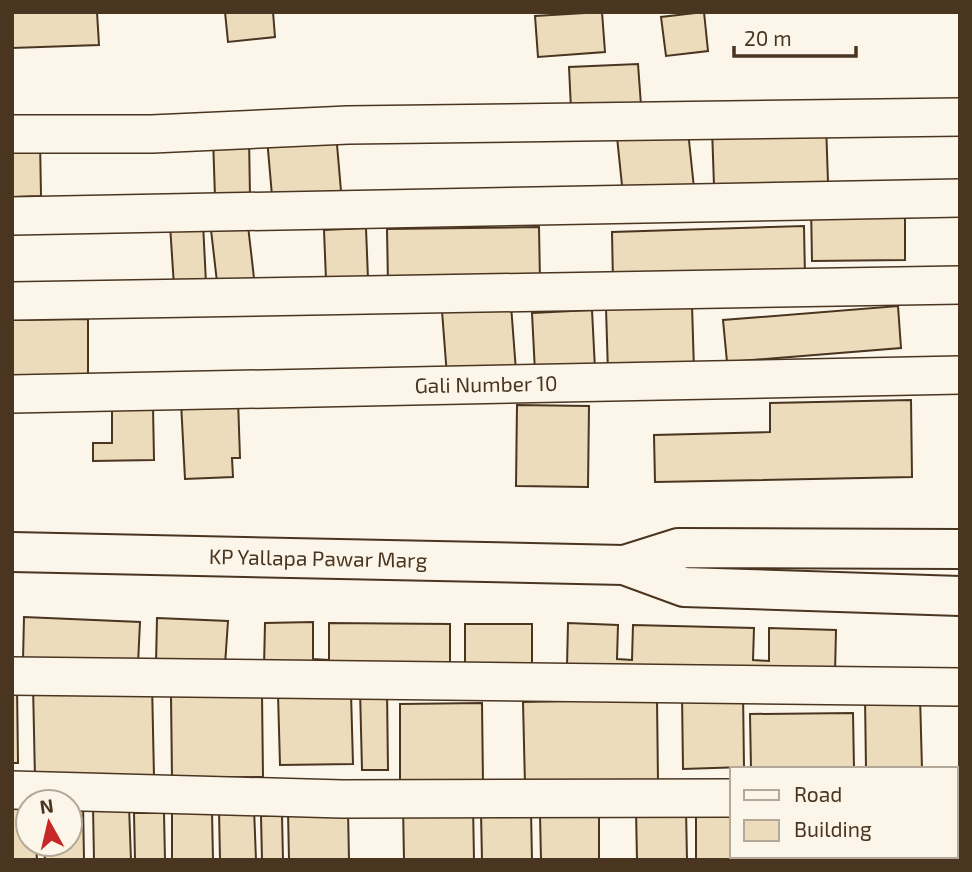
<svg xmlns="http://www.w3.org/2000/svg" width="972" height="872" font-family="'Exo 2',sans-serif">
  <rect width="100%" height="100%" fill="#fbf6e9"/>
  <g fill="#ecdcbc" stroke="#4a3520" stroke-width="2">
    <path d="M12 12H97L99 45 12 48Z"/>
    <path d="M225 12H273L275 37 228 42Z"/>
    <path d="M602 12 605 52 538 57 535 16Z"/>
    <path d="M704 12 708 51 666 56 661 17Z"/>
    <path d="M638 64 641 105 571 109 569 67Z"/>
    <path d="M826 124 828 182 714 186 712 128Z"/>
    <path d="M688 131 694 188 623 195 617 137Z"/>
    <path d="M336 133 341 191 272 196 267 138Z"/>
    <path d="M249 137 250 197H215L213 138Z"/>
    <path d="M12 140H40L41 196 12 197Z"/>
    <path d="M811 205H905V260L812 261Z"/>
    <path d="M247 217 254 278 217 282 210 221Z"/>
    <path d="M203 223 206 283 174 286 170 225Z"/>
    <path d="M804 226 805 277 613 283 612 232Z"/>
    <path d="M539 227 540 282 388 284 387 229Z"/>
    <path d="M366 228 368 279 326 280 324 230Z"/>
    <path d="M511 305 516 371 447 376 442 311Z"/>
    <path d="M692 305 694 370 608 373 606 308Z"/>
    <path d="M898 306 901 348 727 362 723 320Z"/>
    <path d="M592 310 595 369 535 372 532 313Z"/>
    <path d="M88 319V375L12 377V320Z"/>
    <path d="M238 400 240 458H232L233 477 185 479 181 402Z"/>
    <path d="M911 400 912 477 655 482 654 435 770 432V403Z"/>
    <path d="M517 405 589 406 588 487 516 486Z"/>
    <path d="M153 406 154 460 93 461V443H112V407Z"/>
    <path d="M24 617 140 622 138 664 23 660Z"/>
    <path d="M157 618 228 621 225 665 156 663Z"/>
    <path d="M313 622V659L329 660V623L450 624V663H465V624H532V669L264 667 265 623Z"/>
    <path d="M568 623 618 625 617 659 632 660 633 625 754 628 753 660 769 661V628L836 630 835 673 567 666Z"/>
    <path d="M152 683 154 777 35 779 33 685Z"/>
    <path d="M12 685H17L18 763H12Z"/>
    <path d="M360 689H387L388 770H362Z"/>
    <path d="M743 691 744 767 683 769 682 693Z"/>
    <path d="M351 693 353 764 280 765 278 694Z"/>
    <path d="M262 694 263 777 172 778 171 696Z"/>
    <path d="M920 696 922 769H866L865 697Z"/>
    <path d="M657 699 658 782 525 785 523 702Z"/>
    <path d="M482 703 483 783 400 784V704Z"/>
    <path d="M853 713 854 769H751L750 714Z"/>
    <path d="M12 799 28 802V844H36L37 860H12Z"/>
    <path d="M696 801H732V856H755V860H696Z"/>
    <path d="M83 803 84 860H45L44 844H70V804Z"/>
    <path d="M473 804 474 860H404L403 806Z"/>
    <path d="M129 806 131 860H94L93 807Z"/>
    <path d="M254 808 256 860H220L219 809Z"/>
    <path d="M686 809 687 860H637L636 810Z"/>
    <path d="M348 810 349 860H289L288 811Z"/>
    <path d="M531 811 532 860H482L481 812Z"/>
    <path d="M172 812H212L213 860H172Z"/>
    <path d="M599 812V860H541L540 814Z"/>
    <path d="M134 813H164L165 860H135Z"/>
    <path d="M282 815 283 860H262L261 816Z"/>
    <rect x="766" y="856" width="45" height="4"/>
  </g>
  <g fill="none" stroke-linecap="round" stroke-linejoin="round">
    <g stroke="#4a3520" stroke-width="40">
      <g id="minor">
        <path d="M12 134H152L348 125 960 117"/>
        <path d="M12 216 960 198"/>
        <path d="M12 301 960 285"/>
        <path d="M12 394 960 375"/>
        <path d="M12 676 960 687"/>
        <path d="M12 790 342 799 732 798"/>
        <path d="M956 797H960"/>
      </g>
    </g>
    <g stroke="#4a3520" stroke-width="42">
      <g id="tertiary">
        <path d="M12 552 624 565 684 587 960 596"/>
        <path d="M624 565 678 548 960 549"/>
      </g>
    </g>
    <use href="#minor" stroke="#fbf6e9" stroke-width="37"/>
    <use href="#tertiary" stroke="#fbf6e9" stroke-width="38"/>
  </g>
  <g text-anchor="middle" stroke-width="5" stroke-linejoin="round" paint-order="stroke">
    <g font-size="21" fill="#4a3520" stroke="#fbf6e9">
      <text transform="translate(486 385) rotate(-1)" y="7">Gali Number 10</text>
      <text transform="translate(318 559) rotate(1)" y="7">KP Yallapa Pawar Marg</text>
    </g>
  </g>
  <rect width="972" height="872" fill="none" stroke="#4a3520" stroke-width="28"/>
  <rect x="730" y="767" width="228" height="91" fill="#fbf6e9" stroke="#b4a999" stroke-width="2"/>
  <rect x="744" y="790" width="35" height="10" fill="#fbf6e9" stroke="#b4a999" stroke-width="2"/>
  <text x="794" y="802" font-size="21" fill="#4a3520">Road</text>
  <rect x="744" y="820" width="35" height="21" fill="#ecdcbc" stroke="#b4a999" stroke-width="2"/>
  <text x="794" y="837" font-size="21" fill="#4a3520">Building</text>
  <g transform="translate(49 823) rotate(352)"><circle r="33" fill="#fbf6e9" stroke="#b4a999" stroke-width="2"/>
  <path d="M0-5L12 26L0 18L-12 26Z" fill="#c62828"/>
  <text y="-10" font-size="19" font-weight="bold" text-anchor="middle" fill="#4a3520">N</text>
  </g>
  <path d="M734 46v10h122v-10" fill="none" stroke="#4a3520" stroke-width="3.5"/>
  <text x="744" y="46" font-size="21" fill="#4a3520" stroke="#fbf6e9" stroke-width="5" paint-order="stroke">20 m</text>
</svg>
